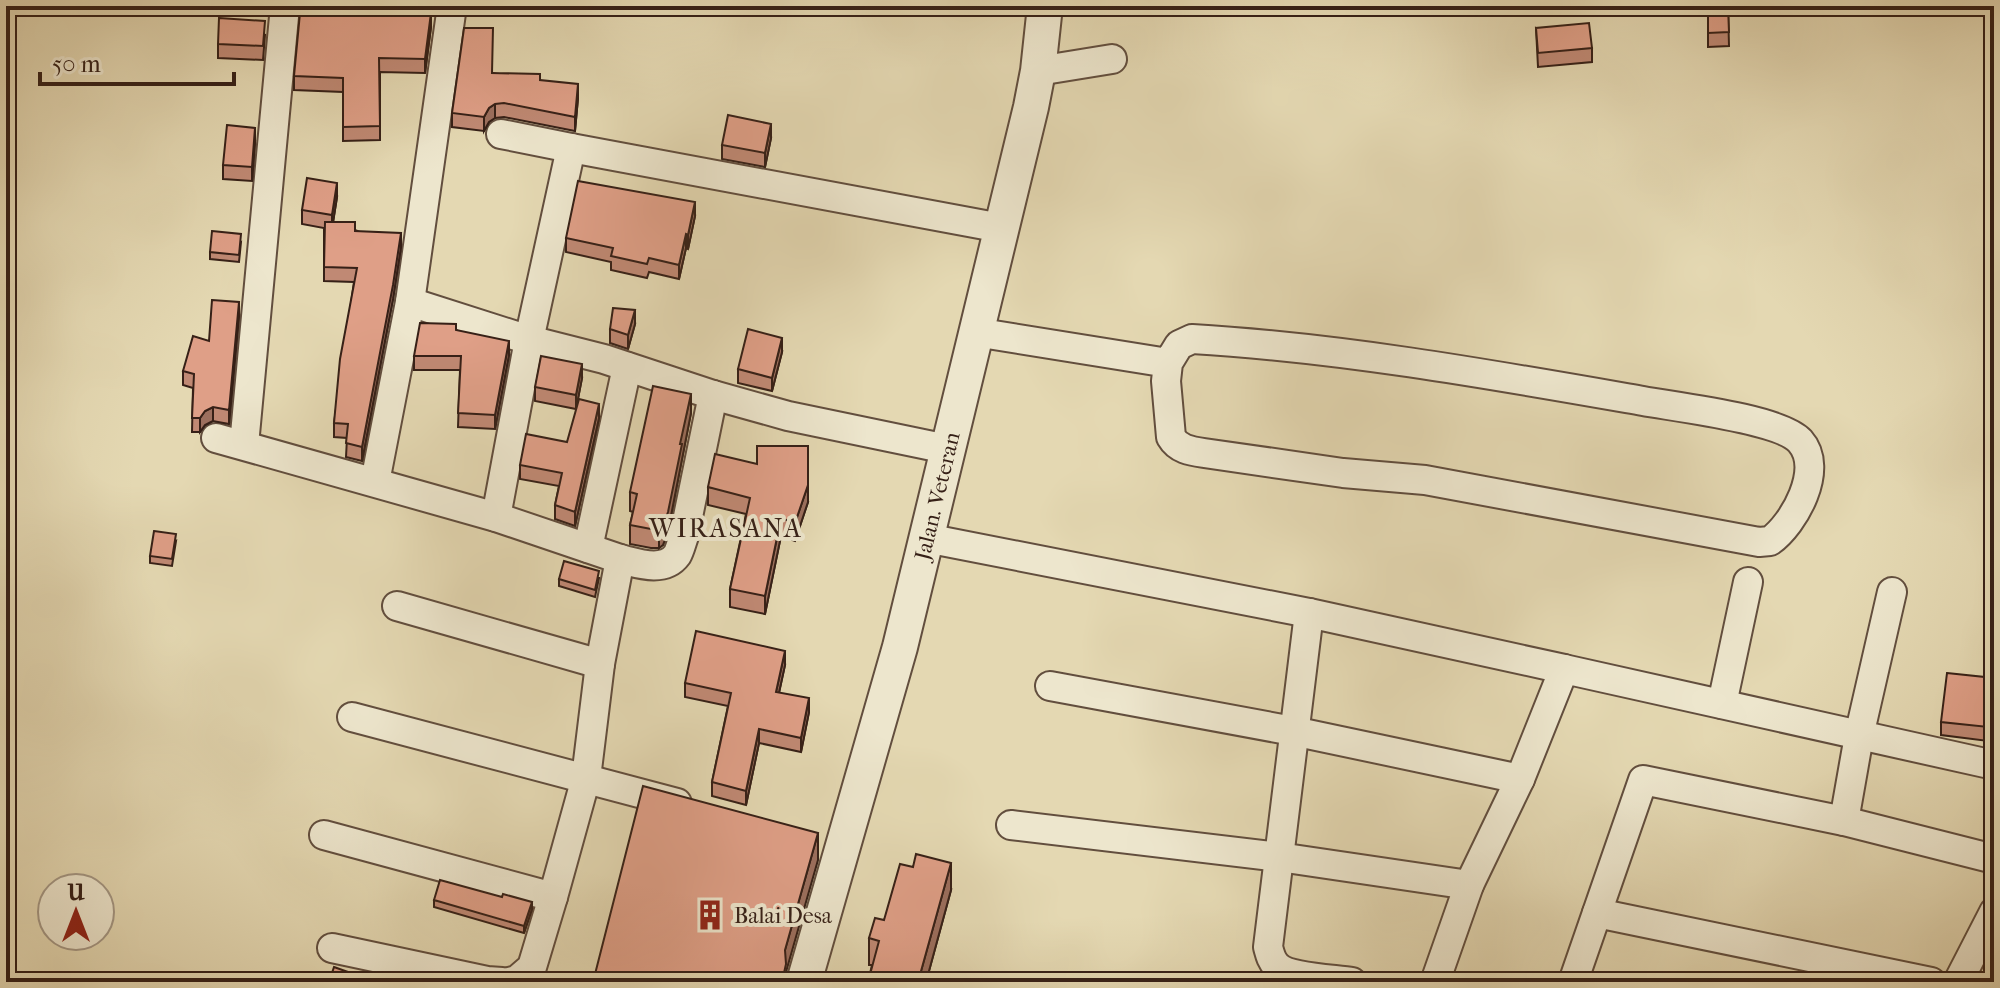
<svg xmlns="http://www.w3.org/2000/svg" width="2000" height="988" font-family="'IM FELL French Canon',serif">
  <rect width="100%" height="100%" fill="#e4d8b2"/>
  <filter id="stains"><feTurbulence type="fractalNoise" baseFrequency=".0025" numOctaves="4"/><feColorMatrix values="0 0 0 0 .2 0 0 0 0 .09 0 0 0 0 .02 0 0 0 .5 -.17"/></filter>
  <radialGradient id="worn" r=".72"><stop offset=".6" stop-color="#630" stop-opacity="0"/><stop offset="1" stop-color="#630" stop-opacity=".3"/></radialGradient>
  <g fill="none" stroke-linecap="round" stroke-linejoin="round">
    <g stroke="#624e3e" stroke-width="32">
      <g id="minor">
        <path d="M1038 71 1112 59"/>
        <path d="M571 148 1001 228"/>
        <path d="M410 302 529 340 571 148 501 134"/>
        <path d="M975 332 1168 363 1179 345 1192 339C1343 348 1494 375 1643 401 1676 407 1780 419 1800 441 1825 469 1794 524 1770 541L1759 542 1425 480 1343 473 1204 453C1190 451 1178 449 1171 437L1166 381 1168 363"/>
        <path d="M216 438 496 517 620 559 600 664 586 778 553 897 324 835"/>
        <path d="M244 445 285 6"/>
        <path d="M375 482 410 302 452 6"/>
        <path d="M496 517 529 340 604 359 713 395 788 416 947 449"/>
        <path d="M926 538 1309 613 1564 669 1520 779 1469 885 1279 857 1011 825"/>
        <path d="M588 548 627 367"/>
        <path d="M620 559C637 563 664 573 677 555 680 550 682 541 684 536L713 395"/>
        <path d="M397 606 600 664"/>
        <path d="M1309 613 1268 947C1270 954 1271 960 1276 965 1287 978 1335 979 1352 982"/>
        <path d="M1564 669 1994 765"/>
        <path d="M1050 686 1293 731 1520 779"/>
        <path d="M1722 704 1748 582"/>
        <path d="M352 717 677 803"/>
        <path d="M1844 821 1859 736 1892 592"/>
        <path d="M1597 913 1931 982"/>
        <path d="M332 948 487 981 502 982"/>
        <path d="M509 982 517 980 532 967 553 897"/>
        <path d="M1435 982 1469 885"/>
        <path d="M1573 982 1643 780 1844 821 1994 859"/>
        <path d="M1958 982 1994 912"/>
      </g>
    </g>
    <g stroke="#624e3e" stroke-width="38">
      <g id="tertiary">
        <path id="s1" d="M804 982 900 647 1031 107 1038 71 1045 6"/>
      </g>
    </g>
    <use href="#minor" stroke="#ede6cd" stroke-width="28"/>
    <use href="#tertiary" stroke="#ede6cd" stroke-width="34"/>
  </g>
  <g fill="#c08974" stroke="#362017" stroke-width="2">
    <path d="M1708 6H1728L1729 46 1708 47Z"/>
    <path d="M368 11 431 27 425 73 380 72V140L343 141V92L294 90V76Z"/>
    <path d="M1536 28 1592 48V62L1538 67Z"/>
    <path d="M265 35 263 60 218 58V44Z"/>
    <path d="M493 73 540 80 578 98 575 131 504 117 495 118 489 122 484 131 452 127V113Z"/>
    <path d="M771 138 765 167 722 159V145Z"/>
    <path d="M255 142 252 181 223 179V165Z"/>
    <path d="M337 197 333 222 401 247 393 299 362 461 346 457 347 438 334 437V423L354 282 324 281V228L302 224V210Z"/>
    <path d="M695 216 688 249 686 248 679 279 649 272 647 278 611 270V262L566 252V238Z"/>
    <path d="M241 242 239 262 210 259V252Z"/>
    <path d="M239 316 229 424 213 421 205 425 200 432H192L193 388 183 385V371L209 341Z"/>
    <path d="M635 324 628 349 610 343V329Z"/>
    <path d="M456 330 509 355 495 429 458 427 460 370H414V356Z"/>
    <path d="M782 352 772 391 738 383V369Z"/>
    <path d="M582 378 576 409 535 401V387Z"/>
    <path d="M691 413 668 531 663 545 659 548H651L630 544V525L633 512 630 511V492Z"/>
    <path d="M599 418 575 526 555 519V505L559 486 520 479V465L567 442Z"/>
    <path d="M708 487 808 502 795 541 781 536 765 614 730 607V589L746 514 708 505Z"/>
    <path d="M176 541 172 566 150 563V556Z"/>
    <path d="M599 578 595 597 559 586V579Z"/>
    <path d="M785 665 779 693 809 712 801 752 759 743 746 805 712 796V782L728 706 685 697V683Z"/>
    <path d="M1994 678V721L1991 720 1988 741 1941 735V722Z"/>
    <path d="M951 890 926 982H868L872 965H869V938L884 920Z"/>
    <path d="M434 900 532 909 524 933 434 907Z"/>
  </g>
  <g fill="#9c6f5e" stroke="#362017" stroke-width="2">
    <path d="M431 13V27L425 73V59Z"/>
    <path d="M578 84V98L575 131V117Z"/>
    <path d="M495 104V118L489 122 484 131V117L489 108Z"/>
    <path d="M771 124V138L765 167V153Z"/>
    <path d="M255 128V142L252 181V167Z"/>
    <path d="M337 183V197L332 229V215Z"/>
    <path d="M695 202V216L688 249V235Z"/>
    <path d="M401 233V247L393 299 362 461V447Z"/>
    <path d="M686 234V248L679 279V265Z"/>
    <path d="M239 302V316L229 424V410Z"/>
    <path d="M635 310V324L628 349V335Z"/>
    <path d="M782 338V352L772 391V378Z"/>
    <path d="M509 341V355L495 429V415Z"/>
    <path d="M582 364V378L576 409V395Z"/>
    <path d="M691 394V413L668 531 663 545 659 548V529Z"/>
    <path d="M599 404V418L575 526V512Z"/>
    <path d="M213 407V421L205 425 200 432V418L205 411Z"/>
    <path d="M808 485V502L795 541V523Z"/>
    <path d="M781 518V536L765 614V596Z"/>
    <path d="M785 651V665L776 706V692Z"/>
    <path d="M809 698V712L801 752V738Z"/>
    <path d="M1991 707V720L1988 741V727Z"/>
    <path d="M759 729V743L746 805V791Z"/>
    <path d="M818 833V860L786 972V982H782L785 950Z"/>
    <path d="M951 863V890L926 982H918Z"/>
    <path d="M532 902V909L524 933V926Z"/>
  </g>
  <g fill="#df9f87" stroke="#362017" stroke-width="2">
    <path d="M337 6H368V11L431 13 425 59 379 58 380 126 343 127V78L294 76 300 13 337 11Z"/>
    <path d="M1708 6H1728L1729 32 1708 33Z"/>
    <path d="M219 18 265 21 263 46 218 44Z"/>
    <path d="M1589 23 1592 48 1538 53 1536 28Z"/>
    <path d="M464 28H493L492 73 540 74V80L578 84 575 117 504 103 495 104 489 108 484 117 452 113Z"/>
    <path d="M728 115 771 124 765 153 722 145Z"/>
    <path d="M227 125 255 128 252 167 223 165Z"/>
    <path d="M307 178 337 183 332 215 302 210Z"/>
    <path d="M578 181 695 202 688 235 686 234 679 265 649 258 647 264 611 256 613 248 566 238Z"/>
    <path d="M325 222H355V231L401 233 393 285 362 447 346 443 348 424 334 423 340 359 357 268 324 267Z"/>
    <path d="M212 231 241 234 239 255 210 252Z"/>
    <path d="M212 300 239 302 229 410 213 407 205 411 200 418H192L194 374 183 371 193 336 209 341Z"/>
    <path d="M613 308 635 310 628 335 610 329Z"/>
    <path d="M420 323 456 324V330L509 341 495 415 458 413 461 356H414Z"/>
    <path d="M748 329 782 338 772 378 738 369Z"/>
    <path d="M541 356 582 364 576 395 535 387Z"/>
    <path d="M653 386 691 394 680 444H682L668 512 663 526 659 529H651L630 525 637 494 630 492Z"/>
    <path d="M579 399 599 404 575 512 555 505 562 473 520 465 526 434 567 442Z"/>
    <path d="M757 446H808V485L795 523 781 518 765 596 730 589 750 498 708 487 715 454 757 464Z"/>
    <path d="M154 531 176 534 172 559 150 556Z"/>
    <path d="M564 561 599 571 595 590 559 579Z"/>
    <path d="M696 631 785 651 776 692 809 698 801 738 759 729 746 791 712 782 731 693 685 683Z"/>
    <path d="M1947 673 1994 678V707H1991L1988 727 1941 722Z"/>
    <path d="M643 786 818 833 785 950 786 964 782 982H593Z"/>
    <path d="M916 854 951 863 918 982H868L879 941 869 938 875 918 884 920 900 864 913 867Z"/>
    <path d="M440 880 502 897 503 894 532 902 524 926 434 900Z"/>
    <path d="M334 967 376 982H329Z"/>
  </g>
  <defs>
    <g id="building-bare" transform="scale(2.4)"><path d="M-4-6H4V6H1V3H-1V6H-4ZM-2.5-4.3h1.7v1.8h-1.7ZM.8-4.3h1.7v1.8H.8ZM-2.5-1h1.7V.8h-1.7ZM.8-1h1.7V.8H.8Z" fill="#8f2418" stroke="#ede6cd" stroke-width="2.5" paint-order="stroke"/></g>
  </defs>
  <g fill-rule="evenodd">
    <use href="#building-bare" x="710" y="915"/>
  </g>
  <g text-anchor="middle" stroke-width="8" stroke-linejoin="round" paint-order="stroke">
    <g font-size="22" fill="#362017" stroke="#ede6cd">
      <text dy="8" stroke="none"><textPath href="#s1" startOffset="504">Jalan. Veteran</textPath></text>
    </g>
    <g font-size="22" fill="#362017" stroke="#ede6cd" text-anchor="start">
      <text x="734" y="923">Balai Desa</text>
    </g>
    <g font-size="26" letter-spacing="2" fill="#362017" stroke="#ede6cd">
      <text x="726" y="537">WIRASANA</text>
    </g>
  </g>
  <rect width="2000" height="988" fill="none" stroke="#e4d8b2" stroke-width="32"/>
  <rect x="8" y="8" width="1984" height="972" fill="none" stroke="#362017" stroke-width="4"/>
  <rect x="16" y="16" width="1968" height="956" fill="none" stroke="#362017" stroke-width="2"/>
  <g transform="translate(76 912)"><circle r="38" fill="#ede6cd" stroke="#a49784" stroke-width="2"/>
  <path d="M0-6L14 30L0 20L-14 30Z" fill="#8f2418"/>
  <text y="-12" font-size="22" font-weight="bold" text-anchor="middle" fill="#362017">U</text>
  </g>
  <path d="M40 72v12h194v-12" fill="none" stroke="#362017" stroke-width="4"/>
  <text x="52" y="72" font-size="24" fill="#362017" stroke="#ede6cd" stroke-width="6" paint-order="stroke">50 m</text>
  <rect width="100%" height="100%" filter="url(#stains)"/>
  <rect width="100%" height="100%" fill="url(#worn)"/>
</svg>
